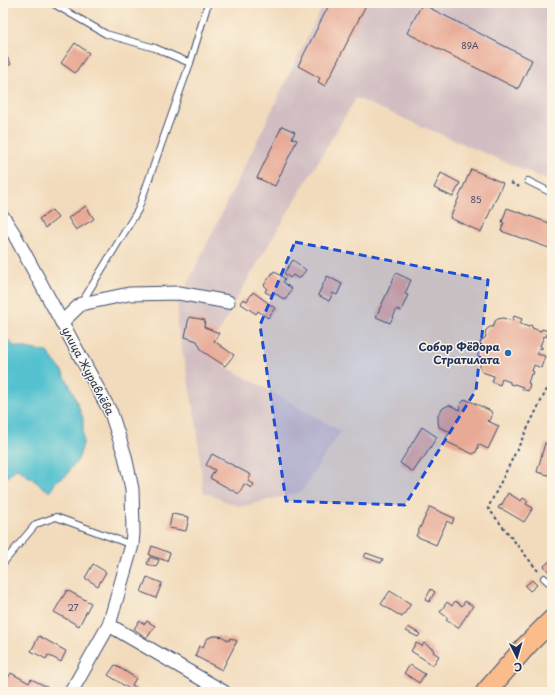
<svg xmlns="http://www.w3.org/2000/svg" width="555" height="695" font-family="'Playpen Sans',sans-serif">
  <rect width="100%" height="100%" fill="#fcf5e5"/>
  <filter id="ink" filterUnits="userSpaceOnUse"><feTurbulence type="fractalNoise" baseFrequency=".025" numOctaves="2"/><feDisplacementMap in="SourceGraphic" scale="8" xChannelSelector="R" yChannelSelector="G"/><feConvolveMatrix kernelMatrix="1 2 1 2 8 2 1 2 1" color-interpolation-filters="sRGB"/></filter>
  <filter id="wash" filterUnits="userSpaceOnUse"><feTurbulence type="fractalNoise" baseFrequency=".012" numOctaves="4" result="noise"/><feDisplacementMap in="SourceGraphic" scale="16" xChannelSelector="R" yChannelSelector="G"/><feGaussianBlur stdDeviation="0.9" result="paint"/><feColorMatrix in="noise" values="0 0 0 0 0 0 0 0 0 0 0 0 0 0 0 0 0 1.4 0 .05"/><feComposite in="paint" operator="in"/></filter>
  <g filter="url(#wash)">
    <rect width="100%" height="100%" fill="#f2dbbc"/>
    <path fill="#d2bec2" d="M324 3H552V182L356 98 235 301 219 333 204 327 205 320 189 317 185 337 197 341 202 351 225 366 341 431 301 492 240 507 203 492 197 427 185 364 177 325 178 306 164 287 184 291Z"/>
    <path fill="#57c2d0" stroke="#397897" d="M3 334 14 346 47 352 62 371 72 390 83 418V444L78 460 70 469 67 475 56 481 50 492 17 468 7 477 3 479Z"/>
    <g id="blocks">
      <g fill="#e8aa96">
        <path d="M330 3H367L325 86 318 82 320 78 298 66Z"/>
        <path d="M422 4 532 60 518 89 407 33Z"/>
        <path d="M75 43 89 53 75 73 61 63Z"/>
        <path d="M3 50 11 64 3 69Z"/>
        <path d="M282 126 295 132 292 138 297 140 275 186 257 178Z"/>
        <path d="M471 169 503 183 481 232 450 218Z"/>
        <path d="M441 173 460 183 453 197 434 188Z"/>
        <path d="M86 206 94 219 76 230 68 218Z"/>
        <path d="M507 208 552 224V249L501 231 504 223 502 222Z"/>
        <path d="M52 210 58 218 45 228 39 219Z"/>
        <path d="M293 260 306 270 299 279 293 275 290 278 284 273Z"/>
        <path d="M274 271 285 279 283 282 292 289 285 300 273 292 271 295 265 292 267 288 264 285Z"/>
        <path d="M396 273 411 280 405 294 408 295 401 311 397 309 390 323 376 317Z"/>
        <path d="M327 276 342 284 337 295 333 293 329 301 318 295Z"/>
        <path d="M253 292 275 308 268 318 258 311 256 314 240 303 243 299 247 301Z"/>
        <path d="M514 316 522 319 520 324 529 327 530 325 532 326V328L541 331 542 329 548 331 546 337 544 336 540 346 542 347V349L539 348 537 354 545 356 541 368 534 365 532 371 534 372 533 374H531L528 383 530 384 528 391 522 389 523 387 514 384 513 385 510 384V382L502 379 500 385 492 382 494 376 482 372 480 367V364L482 361 478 358V353L479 351 482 349 481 347 480 342 482 340 486 337 485 334 486 330 490 327H493L495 321 498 319 503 318 512 321Z"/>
        <path d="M189 317 205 320 204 327 219 333 214 341 234 355 225 366 202 351 197 341 185 337Z"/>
        <path d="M465 399 491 411 492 415 491 419 487 421 499 426 488 449 478 444V447L476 452 473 454 447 442 446 438 448 435 451 432 439 427 438 421V414L443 408 449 405 460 410 459 406Z"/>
        <path d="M422 427 437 437 423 459H422L413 472 400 463Z"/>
        <path d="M545 443 552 444V476L537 472Z"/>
        <path d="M212 454 251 475 248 481 254 484 252 488 244 484 239 494 210 478 215 470 206 465Z"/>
        <path d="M508 493 521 501 523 498 528 501 526 504 533 508 524 522 502 509V510L498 508 500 505 501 506Z"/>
        <path d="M430 507 454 518 452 524 447 521 436 545 416 536Z"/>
        <path d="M172 514 189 517 186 531 169 528Z"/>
        <path d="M152 546 170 553 167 561 149 555Z"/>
        <path d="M366 553 383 559 381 563 364 557Z"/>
        <path d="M150 557 159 560 156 567 147 564Z"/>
        <path d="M552 559V571L550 573 544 566Z"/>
        <path d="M93 564 106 572 98 586 85 578Z"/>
        <path d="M147 577 162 583 156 598 141 592Z"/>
        <path d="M532 580 537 585 530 591 525 586Z"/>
        <path d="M431 589 435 592 429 602 425 600Z"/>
        <path d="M67 590 91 603 79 626 54 612Z"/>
        <path d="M390 591 411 604 402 617 381 604Z"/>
        <path d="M455 601 462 606 465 601 473 606 458 628 446 620 448 618 440 612 447 602 452 606Z"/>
        <path d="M139 621 145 624 147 621 155 626 147 638 134 629Z"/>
        <path d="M408 627 420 634 418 637 406 631Z"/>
        <path d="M39 636 66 651 61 662 48 655 46 659 31 651Z"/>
        <path d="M213 636H218L223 637 229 641 230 638 237 641 222 670 195 656 199 646 203 648 205 642 208 638Z"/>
        <path d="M416 643 422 646 424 643 434 650 433 652 439 656 433 665 411 651Z"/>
        <path d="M115 665 136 678 132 685 139 690 138 692H134L108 675Z"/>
        <path d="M410 665 425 674 419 683 404 673Z"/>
        <path d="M11 673 29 683 31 679 47 687 44 692H12L3 687Z"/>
      </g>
    </g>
  </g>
  <g filter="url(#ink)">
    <use href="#blocks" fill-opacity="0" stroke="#3b496c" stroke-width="1"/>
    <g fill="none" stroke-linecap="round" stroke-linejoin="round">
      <g stroke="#3b496c" stroke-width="8">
        <g id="lane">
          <path d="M52 3 106 34 155 48 190 63"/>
          <path d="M528 181 552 193"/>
          <path d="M82 302 138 210 190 63 208 3"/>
          <path d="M3 563 36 524 56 517 132 545"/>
          <path d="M544 578 552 585"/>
        </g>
      </g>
      <g stroke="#3b496c" stroke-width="15">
        <g id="street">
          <path d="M3 217 14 234 111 413 125 456 132 489 133 532 132 545 109 625 71 692"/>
          <path d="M62 322 81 304 129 294 179 293 228 302"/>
          <path d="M109 625 224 692"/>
        </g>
      </g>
      <g stroke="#3b496c" stroke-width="22">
        <path id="primary" d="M486 692 526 646 552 620"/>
      </g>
      <g stroke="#3b496c" stroke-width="2" stroke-dasharray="3 3" stroke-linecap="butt">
        <path d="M511 183 522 188"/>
        <path d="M538 571 488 508 552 379"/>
      </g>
      <use href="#lane" stroke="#fff" stroke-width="6"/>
      <use href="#street" stroke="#fff" stroke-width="13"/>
      <use href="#primary" stroke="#f9bc8a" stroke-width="20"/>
    </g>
  </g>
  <path fill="#1d4ed8" fill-opacity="0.2" stroke="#1d4ed8" stroke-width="3" stroke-dasharray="8 5" stroke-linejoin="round" d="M295 242 488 280 476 390 405 505 286 501 260 325Z"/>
  <circle fill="#1f6fb2" stroke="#fcf5e5" stroke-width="1.5" cx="508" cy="353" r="4"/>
  <g text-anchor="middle" stroke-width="3" stroke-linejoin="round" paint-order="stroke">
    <g font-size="9" fill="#4e4e6c">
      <text x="470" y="49">89А</text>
      <text x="476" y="203">85</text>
      <text x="73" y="611">27</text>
    </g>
    <g font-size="11" font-weight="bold" fill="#1b2f5e" stroke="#fcf5e5" text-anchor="end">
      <text x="500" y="351">Собор Фёдора<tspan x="500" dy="13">Стратилата</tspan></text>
    </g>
    <g font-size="11" fill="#1b2f5e" stroke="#fcf5e5">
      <text transform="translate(88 371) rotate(62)" y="4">улица Журавлёва</text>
    </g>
  </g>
  <rect width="555" height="695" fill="none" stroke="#fcf5e5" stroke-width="16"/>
  <g transform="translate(517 657) rotate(175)" stroke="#fcf5e5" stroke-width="3" paint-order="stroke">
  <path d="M0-3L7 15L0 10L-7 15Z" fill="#1b2f5e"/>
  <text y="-6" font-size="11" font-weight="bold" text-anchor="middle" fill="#1b2f5e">С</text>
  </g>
</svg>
